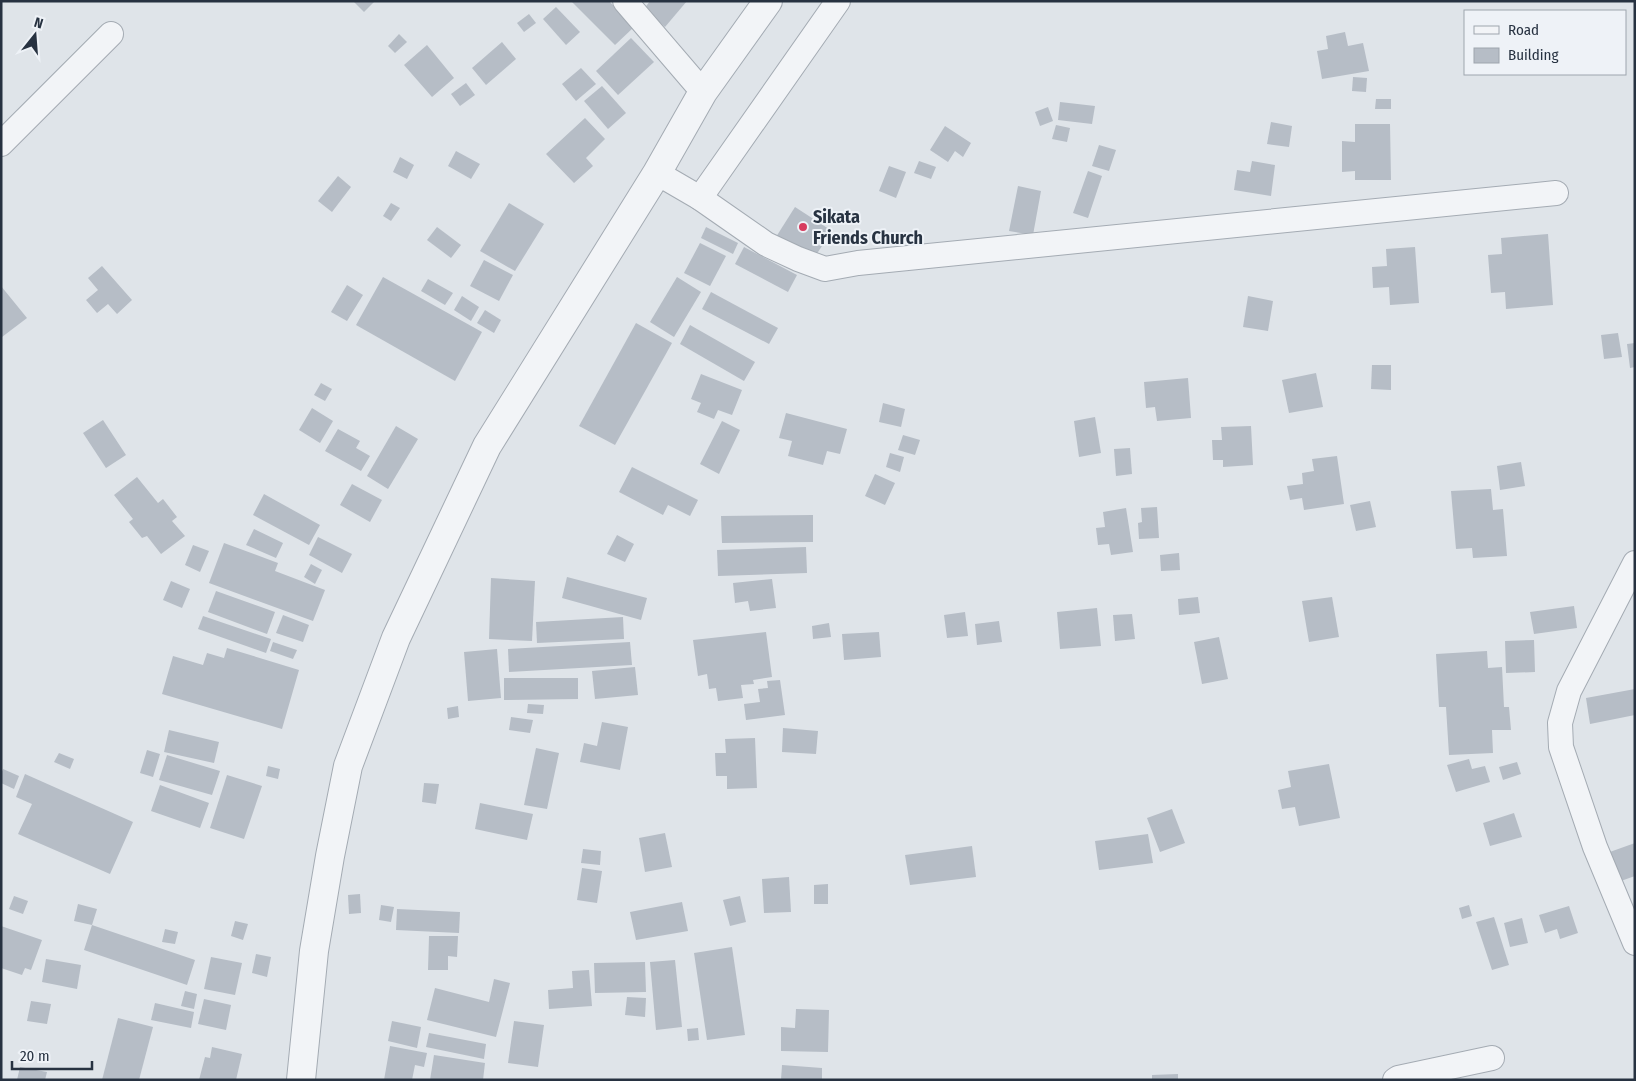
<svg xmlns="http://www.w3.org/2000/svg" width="1636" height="1081" font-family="'Fira Sans Condensed',sans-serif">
  <rect width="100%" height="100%" fill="#dfe4e9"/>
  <g fill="#b6bdc6">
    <path d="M353 1H375L364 12Z"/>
    <path d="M571 1H609L634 27 615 45Z"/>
    <path d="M650 1H687L665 27 644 9Z"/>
    <path d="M556 7 580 32 566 45 543 19Z"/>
    <path d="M529 14 536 23 524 32 517 23Z"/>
    <path d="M1345 32 1348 46 1363 43 1369 71 1322 79 1317 51 1328 49 1326 36Z"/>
    <path d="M399 34 407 42 395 53 388 46Z"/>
    <path d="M631 38 654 62 618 95 596 71Z"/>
    <path d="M502 42 516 59 486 85 472 68Z"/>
    <path d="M427 45 454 78 432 97 404 65Z"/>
    <path d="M581 68 596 84 576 101 562 84Z"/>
    <path d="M1353 77 1367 78 1366 92 1352 91Z"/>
    <path d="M466 83 475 95 460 106 451 94Z"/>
    <path d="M602 86 626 113 608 129 584 101Z"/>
    <path d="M1376 99H1391V109H1375Z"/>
    <path d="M1060 102 1095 106 1092 124 1058 120Z"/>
    <path d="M1048 107 1053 121 1040 126 1035 112Z"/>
    <path d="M585 118 605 139 586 158 593 166 574 183 546 154Z"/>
    <path d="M1271 122 1292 126 1289 147 1267 144Z"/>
    <path d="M1355 124H1390L1391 180H1355V171L1342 172V141L1355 142Z"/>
    <path d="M1056 125 1070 128 1067 142 1052 139Z"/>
    <path d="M945 126 971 143 963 157 955 151 948 162 930 150Z"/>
    <path d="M1099 145 1116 150 1109 171 1092 166Z"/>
    <path d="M456 151 480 164 471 179 448 166Z"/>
    <path d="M400 157 414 165 407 179 393 172Z"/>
    <path d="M919 161 936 167 931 179 914 173Z"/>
    <path d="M1252 161 1275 165 1271 196 1234 190 1237 170 1250 172Z"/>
    <path d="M889 166 906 172 896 198 879 191Z"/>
    <path d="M1088 171 1102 176 1088 218 1073 213Z"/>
    <path d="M338 176 351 187 332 212 318 201Z"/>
    <path d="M1018 186 1041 191 1033 235 1009 231Z"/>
    <path d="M391 203 400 208 391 221 383 216Z"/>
    <path d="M509 203 544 224 515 271 480 251Z"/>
    <path d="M795 207 832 231 812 261 776 237Z"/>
    <path d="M437 227 461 245 451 258 427 240Z"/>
    <path d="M706 227 738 243 733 254 701 238Z"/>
    <path d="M1548 234 1553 305 1506 309 1505 292 1491 293 1488 255 1502 254 1501 238Z"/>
    <path d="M700 243 726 256 710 286 684 273Z"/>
    <path d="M744 247 797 275 788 292 735 264Z"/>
    <path d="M1415 247 1419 303 1390 305 1389 287 1373 288 1372 267 1387 266 1386 249Z"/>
    <path d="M484 260 513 275 499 301 470 286Z"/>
    <path d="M102 266 132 300 117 314 108 304 97 313 86 300 98 290 88 278Z"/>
    <path d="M383 277 482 332 455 381 356 325Z"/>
    <path d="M677 277 701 292 674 337 650 322Z"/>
    <path d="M428 279 453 293 445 305 421 291Z"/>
    <path d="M347 285 363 295 347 321 331 312Z"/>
    <path d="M1 286 27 318 2 337 1 335Z"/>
    <path d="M711 292 778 328 769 344 702 309Z"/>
    <path d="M462 296 479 307 471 321 454 310Z"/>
    <path d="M1248 296 1273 301 1268 331 1243 327Z"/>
    <path d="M485 310 501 320 494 333 477 323Z"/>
    <path d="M636 323 672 343 615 445 579 426Z"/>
    <path d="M690 325 755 362 744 381 680 344Z"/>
    <path d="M1618 333 1622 357 1604 359 1601 335Z"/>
    <path d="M1635 343V367L1630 368 1627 344Z"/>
    <path d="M1372 365H1391V390L1371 389Z"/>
    <path d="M1316 373 1323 407 1289 413 1282 380Z"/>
    <path d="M701 374 742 390 732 415 718 410 714 419 697 412 701 403 691 399Z"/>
    <path d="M1188 378 1191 418 1157 421 1155 407 1146 408 1144 382Z"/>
    <path d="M321 383 332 389 325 401 314 395Z"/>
    <path d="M883 403 905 409 901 427 879 422Z"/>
    <path d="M312 408 333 421 320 443 299 430Z"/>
    <path d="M786 413 847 429 840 454 827 451 823 465 788 456 792 441 779 438Z"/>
    <path d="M1095 417 1101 453 1079 457 1074 421Z"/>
    <path d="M103 420 126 455 106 468 83 433Z"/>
    <path d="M722 421 740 430 719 474 700 464Z"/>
    <path d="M396 426 418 439 388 489 367 476Z"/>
    <path d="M1251 426 1253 465 1223 467V460H1213L1212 440H1222L1221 427Z"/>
    <path d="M338 429 360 441 356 448 370 456 361 471 325 451Z"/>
    <path d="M903 435 920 440 915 455 898 450Z"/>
    <path d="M1130 448 1132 474 1116 476 1114 449Z"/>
    <path d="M890 453 904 457 900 472 886 467Z"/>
    <path d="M1337 456 1344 504 1304 510 1302 498 1290 500 1287 486 1303 484 1302 473 1314 471 1312 459Z"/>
    <path d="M1521 462 1525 486 1500 490 1497 466Z"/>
    <path d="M632 467 698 500 690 516 668 505 663 515 619 492Z"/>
    <path d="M875 474 895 483 885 505 865 496Z"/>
    <path d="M137 477 158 503 163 499 177 517 172 521 185 536 161 554 147 536 142 538 129 522 133 519 114 495Z"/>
    <path d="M352 484 382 500 370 522 340 505Z"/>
    <path d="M1491 489 1493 510 1503 509 1507 556 1473 558 1472 548 1456 549 1451 491Z"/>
    <path d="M264 494 320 525 309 545 253 515Z"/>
    <path d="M1370 501 1376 527 1356 531 1350 505Z"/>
    <path d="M1157 507 1159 538 1139 539 1138 523 1142 522 1141 508Z"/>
    <path d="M1126 508 1133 552 1111 555 1109 544 1098 545 1096 528 1105 527 1103 512Z"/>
    <path d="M813 515V542L722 543 721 516Z"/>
    <path d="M254 529 283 543 276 558 246 545Z"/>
    <path d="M617 535 634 544 625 562 607 554Z"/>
    <path d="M318 537 352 554 342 573 309 555Z"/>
    <path d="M224 543 278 563 275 571 325 590 313 621 209 583Z"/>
    <path d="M193 545 209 551 200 572 185 565Z"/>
    <path d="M806 547 807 573 718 576 717 550Z"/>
    <path d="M1179 553 1180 570 1161 571 1160 555Z"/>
    <path d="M311 564 322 570 315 584 304 577Z"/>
    <path d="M567 577 647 598 641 620 562 598Z"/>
    <path d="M491 578 535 581 532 641 489 639Z"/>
    <path d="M772 579 776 608 750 611 748 601 735 603 733 583Z"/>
    <path d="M171 581 190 589 182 608 163 600Z"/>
    <path d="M216 591 275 612 267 634 208 612Z"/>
    <path d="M1198 597 1200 613 1179 615 1178 599Z"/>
    <path d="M1332 597 1339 637 1309 642 1302 601Z"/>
    <path d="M1574 606 1577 628 1534 634 1530 612Z"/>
    <path d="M1097 608 1101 646 1060 649 1057 612Z"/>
    <path d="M965 612 968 636 947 638 944 615Z"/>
    <path d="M1132 614 1135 639 1115 641 1113 615Z"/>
    <path d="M283 615 309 625 303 642 276 633Z"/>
    <path d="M203 616 271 639 266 653 198 629Z"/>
    <path d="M623 617 624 639 537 643 536 622Z"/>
    <path d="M999 621 1002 642 977 645 975 624Z"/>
    <path d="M829 623 831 637 813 639 812 626Z"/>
    <path d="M766 632 772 677 753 680 754 684 741 685 743 698 718 701 716 688 709 689 707 674 698 676 693 640Z"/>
    <path d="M879 632 881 657 844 660 842 634Z"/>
    <path d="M1219 637 1228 679 1202 684 1194 642Z"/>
    <path d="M1534 640 1535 672 1506 673 1505 641Z"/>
    <path d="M273 642 297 650 293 659 270 651Z"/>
    <path d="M630 642 632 665 509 672 508 649Z"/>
    <path d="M227 648 299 670 282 729 162 694 173 656 203 665 207 653 224 658Z"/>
    <path d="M497 649 501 698 468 701 464 652Z"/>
    <path d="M1487 651 1488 668 1502 667 1504 707H1509L1511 730H1492L1493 753 1449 755 1446 707H1439L1436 654Z"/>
    <path d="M635 667 638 695 595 699 592 671Z"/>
    <path d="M504 678H578V699L504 700Z"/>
    <path d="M780 680 785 715 746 720 744 704 760 702 758 689 768 688 767 681Z"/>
    <path d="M1635 689V715L1590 724 1586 698Z"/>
    <path d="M528 704 544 705 543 714 527 713Z"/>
    <path d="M458 706 459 717 448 719 447 708Z"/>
    <path d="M511 717 533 720 530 733 509 730Z"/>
    <path d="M602 722 628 727 620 770 580 762 584 743 597 746Z"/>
    <path d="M783 728 818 731 816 754 782 752Z"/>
    <path d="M169 730 219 742 214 763 164 752Z"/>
    <path d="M755 738 757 788 727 789V776H716L715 753H726L725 739Z"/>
    <path d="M536 748 559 753 547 809 524 805Z"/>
    <path d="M147 750 160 754 153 777 140 773Z"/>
    <path d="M59 753 74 759 70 769 54 762Z"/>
    <path d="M167 755 220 771 212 795 159 780Z"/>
    <path d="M1469 759 1472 769 1485 766 1490 782 1456 792 1447 765Z"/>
    <path d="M1517 762 1521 774 1503 780 1499 767Z"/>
    <path d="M1329 764 1340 818 1299 826 1295 807 1282 809 1278 790 1291 787 1288 771Z"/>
    <path d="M268 766 280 769 278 779 266 776Z"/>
    <path d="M3 769 19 776 14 789 1 783V774Z"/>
    <path d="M25 774 133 822 110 874 18 834 32 804 16 797Z"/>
    <path d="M227 775 262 786 244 839 210 828Z"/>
    <path d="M424 783 439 784 436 804 422 802Z"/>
    <path d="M160 785 209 803 200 828 151 811Z"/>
    <path d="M480 803 533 814 527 840 475 829Z"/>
    <path d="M1172 809 1185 843 1160 852 1147 818Z"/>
    <path d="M1514 813 1522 837 1490 846 1483 823Z"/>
    <path d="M665 833 672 867 645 872 639 838Z"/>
    <path d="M1148 834 1153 863 1099 870 1095 841Z"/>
    <path d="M1635 843V876L1618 882 1607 853Z"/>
    <path d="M972 846 976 877 910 885 905 855Z"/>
    <path d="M583 849 601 851 600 865 581 863Z"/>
    <path d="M582 868 602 871 597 903 577 900Z"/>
    <path d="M789 877 791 912 764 913 762 879Z"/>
    <path d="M828 884V904H814V885Z"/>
    <path d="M360 894 361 913 349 914 348 895Z"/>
    <path d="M14 896 28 901 23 914 9 909Z"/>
    <path d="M740 896 746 922 730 926 723 900Z"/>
    <path d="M682 902 688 931 636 940 630 912Z"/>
    <path d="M78 904 97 909 92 925 195 960 187 985 84 950 92 925 74 921Z"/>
    <path d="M381 905 394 907 391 922 379 920Z"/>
    <path d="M1469 905 1472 916 1462 919 1459 908Z"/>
    <path d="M1569 906 1578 933 1560 939 1557 929 1545 933 1539 915Z"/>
    <path d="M397 909 460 912 459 933 396 930Z"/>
    <path d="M1494 917 1509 965 1492 970 1476 922Z"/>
    <path d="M1522 918 1528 943 1510 947 1504 923Z"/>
    <path d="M235 921 248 924 243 940 231 936Z"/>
    <path d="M1 926 42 940 31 970 25 968 22 975 1 968Z"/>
    <path d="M165 929 178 932 175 944 162 942Z"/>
    <path d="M429 936H458L457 957 448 956V970H428Z"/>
    <path d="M732 947 745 1035 707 1040 694 953Z"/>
    <path d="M256 954 271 957 267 977 252 973Z"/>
    <path d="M211 957 242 963 235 995 204 989Z"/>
    <path d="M46 959 81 965 77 989 42 982Z"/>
    <path d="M675 960 682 1027 656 1030 650 962Z"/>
    <path d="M645 962 646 992 595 993 594 963Z"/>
    <path d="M589 970 592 1006 549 1009 548 990 573 988 572 971Z"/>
    <path d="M494 979 510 983 496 1037 427 1020 435 988 489 1002Z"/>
    <path d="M185 991 197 994 194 1009 181 1006Z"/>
    <path d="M627 997 646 998 645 1017 625 1015Z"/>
    <path d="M204 999 231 1005 226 1030 198 1024Z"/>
    <path d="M31 1001 51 1004 47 1024 27 1021Z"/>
    <path d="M155 1003 194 1012 191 1028 151 1020Z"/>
    <path d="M796 1009 829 1010 828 1052 781 1051V1027L795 1028Z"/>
    <path d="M118 1018 153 1027 139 1080H102Z"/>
    <path d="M392 1021 421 1027 417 1048 388 1041Z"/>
    <path d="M514 1021 544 1025 538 1067 508 1063Z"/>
    <path d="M698 1028 699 1040 688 1041 687 1029Z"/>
    <path d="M429 1033 486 1044 484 1059 426 1047Z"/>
    <path d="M390 1046 427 1053 424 1067 415 1065 412 1080H384Z"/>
    <path d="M212 1047 242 1054 236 1080H199L205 1057 210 1058Z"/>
    <path d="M434 1055 485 1063 483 1080H430Z"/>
    <path d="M782 1065 822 1068V1080H781Z"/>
    <path d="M20 1067 47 1072 45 1080H17Z"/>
    <path d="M1178 1074V1080H1152V1075Z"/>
  </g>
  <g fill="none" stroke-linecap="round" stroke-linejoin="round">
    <g stroke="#a4abb3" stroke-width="26">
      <g id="minor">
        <path d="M625 1 703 92"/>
        <path d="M1 144 111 34"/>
        <path d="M657 173 700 198 766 244 798 259 825 269 858 263 1556 193"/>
        <path d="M700 198 838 1"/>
        <path d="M1635 563 1569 691 1560 723 1561 747 1595 847 1635 943"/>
        <path d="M1395 1080 1398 1078 1492 1058"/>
      </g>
    </g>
    <g stroke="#a4abb3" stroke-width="30">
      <path id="tertiary" d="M301 1080 314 951 330 856 348 766 396 638 487 446 657 173 703 92 768 1"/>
    </g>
    <use href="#minor" stroke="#f2f4f7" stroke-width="24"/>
    <use href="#tertiary" stroke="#f2f4f7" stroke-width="28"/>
  </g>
  <circle fill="#d73b5e" stroke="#eef2f7" stroke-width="2" cx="803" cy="227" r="5"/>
  <g text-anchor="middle" stroke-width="4" stroke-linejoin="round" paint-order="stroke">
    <g font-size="18" font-weight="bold" fill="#273241" stroke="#eef2f7" text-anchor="start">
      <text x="813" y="223">Sikata<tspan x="813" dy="21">Friends Church</tspan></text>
    </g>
  </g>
  <rect width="1636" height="1081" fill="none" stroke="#273241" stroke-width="5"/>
  <rect x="1464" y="10" width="162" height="65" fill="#eef2f7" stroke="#9ea5ae"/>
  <rect x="1474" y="26" width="25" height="8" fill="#f2f4f7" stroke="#9ea5ae"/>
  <text x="1508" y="35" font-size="15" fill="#273241">Road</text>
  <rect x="1474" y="48" width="25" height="15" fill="#b6bdc6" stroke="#9ea5ae"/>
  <text x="1508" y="60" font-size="15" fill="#273241">Building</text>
  <g transform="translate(35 35) rotate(17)" stroke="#eef2f7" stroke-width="4" paint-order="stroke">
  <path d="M0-4L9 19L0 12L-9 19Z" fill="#273241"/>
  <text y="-8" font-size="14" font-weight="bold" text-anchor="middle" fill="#273241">N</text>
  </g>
  <path d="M12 1061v8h80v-8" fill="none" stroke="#273241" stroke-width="2.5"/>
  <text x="20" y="1061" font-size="15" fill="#273241" stroke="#eef2f7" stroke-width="4" paint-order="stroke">20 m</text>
</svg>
